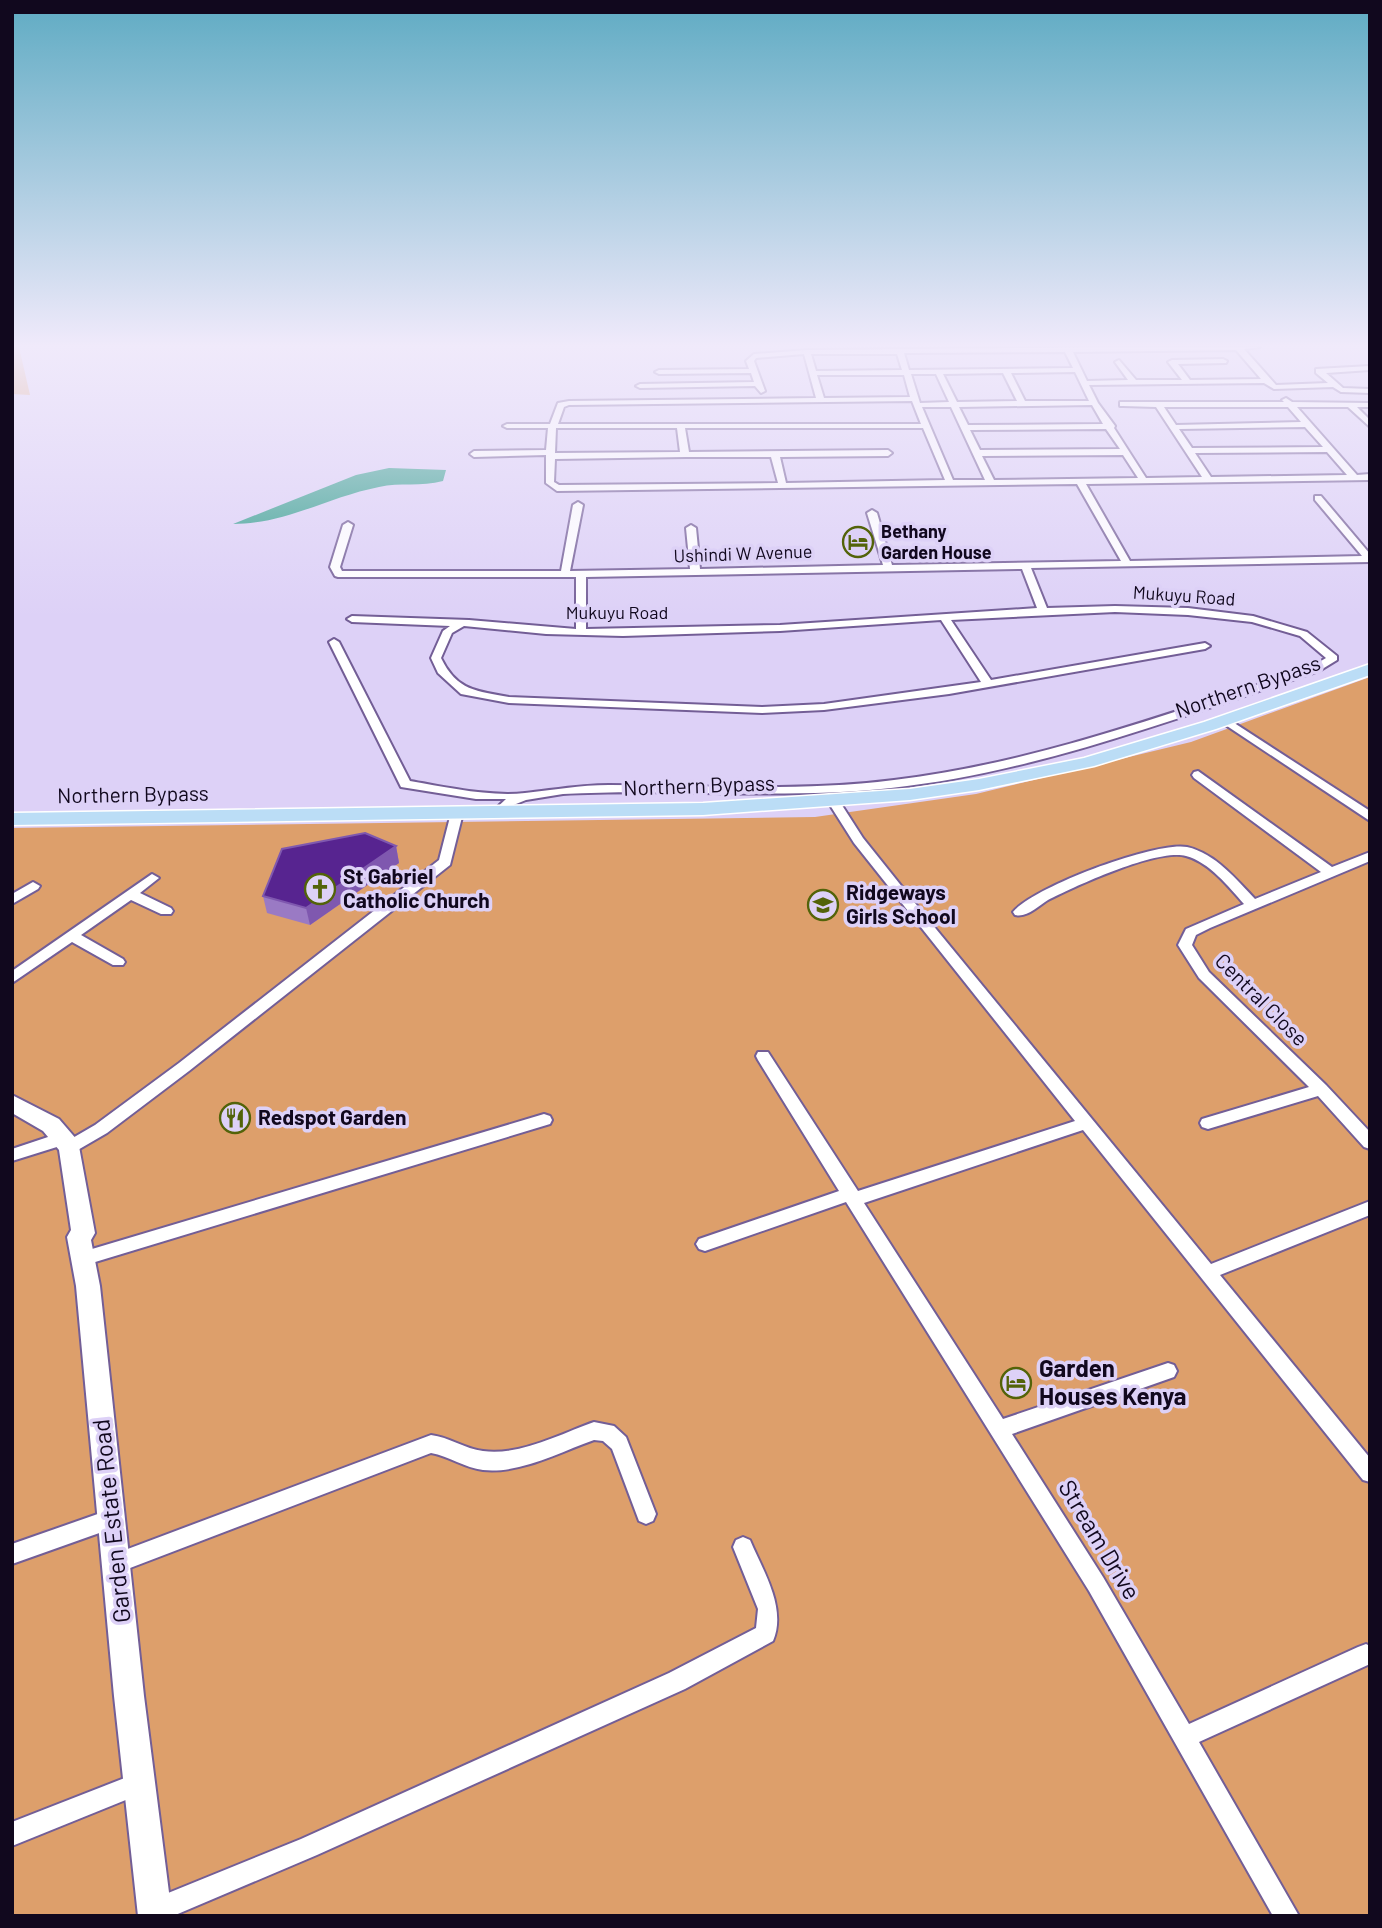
<svg xmlns="http://www.w3.org/2000/svg" width="1382" height="1928" font-family="Barlow,sans-serif">
  <rect width="100%" height="100%" fill="#ddd1f7"/>
  <g fill="#dd9f6b">
    <path d="M12 347H19L30 395 12 394Z"/>
    <path d="M1370 677V1916H12V828L815 817 976 794 1191 742Z"/>
  </g>
  <path fill="#319d8c" d="M389 468 446 470 443 481C421 487 400 482 379 487 328 497 286 524 233 524L356 475Z"/>
  <g fill="none" stroke-linecap="round" stroke-linejoin="round">
    <g stroke="#735e96" stroke-width="4">
      <g id="street">
        <path d="M1115 347H1260L1244 349 1276 385 1328 383 1316 373V369L1370 366V370L1326 373 1343 388 1370 389V393L1341 392 1333 387 1274 389 1264 383 1089 385 1098 403 1115 426 1114 428 1146 478 1202 477 1156 407 1123 406H1120V402H1284L1282 400 1286 398 1292 402 1370 403V407H1357L1370 420V427L1348 407H1297L1357 475 1370 474V480L1086 484 1130 561 1362 556 1315 500V496H1321L1370 554V562L1031 568 1047 608 1115 606 1188 608 1253 616 1307 632 1337 656V660L1319 671C1179 717 1038 772 891 788 781 800 672 788 563 794L526 800 511 806 497 817 491 813 506 799H476L401 787 329 642 334 639 339 642 410 781C446 787 489 797 525 793 553 790 580 785 609 785 704 785 799 792 894 780 1037 763 1175 711 1311 667L1326 658 1300 636 1252 622 1188 615 1115 612 951 620 991 680 1205 643 1210 646 1205 649 949 694 824 710 762 713 509 703 461 694 438 673 431 658 443 631 450 626 352 622 347 619 352 616 469 620 576 629V577H338L335 576 330 567 343 525 348 522 353 525 340 567 342 571H561L573 505 578 502 583 505 570 571 690 569 686 528 691 525 696 528 700 569 883 565 867 513 872 510 877 513 892 565 1121 561 1077 484 557 491 546 483V455L474 457 470 454 474 451 546 450 548 428H507L503 426 507 424H550L558 403 569 401 816 398 804 354 756 358 754 361 765 391 761 393 755 386 640 388 636 386 640 384 754 382 751 373 659 374 655 372 659 370 749 369 746 361 754 354 807 350ZM1236 350 1261 379 1190 380 1178 364 1226 363 1227 361 1223 359 1172 360 1168 362 1182 380H1136L1119 360 1115 362 1128 380 1087 381 1073 352ZM1065 352 1073 368 909 370 904 353ZM811 354H897L902 370 816 371ZM1075 372 1089 401H1025L1011 373ZM1003 373 1017 401 957 402 943 374ZM911 374H936L949 402 920 403ZM817 375H904L910 397 824 398ZM912 401 921 424H558L564 407 569 405ZM1092 405 1103 424 968 425 959 407ZM922 407H951L985 480H953ZM1164 407H1288L1301 422 1176 425ZM1305 427 1323 447 1192 448 1179 429ZM556 428H677L680 452 555 453ZM685 428H923L945 480 786 483 780 457 888 456 892 453 888 450 689 452ZM1106 429 1120 449 980 450 970 430ZM1327 452 1347 475 1211 477 1195 453ZM1123 455 1138 478 994 480 982 456ZM686 457H771L778 483 559 485 554 482 555 459ZM1022 569 1037 608 780 625 586 629V577ZM941 620 981 682 824 704 762 707 509 697C477 691 457 691 441 658L452 633 464 626 546 634 623 636 780 631Z"/>
        <path d="M1225 717 1370 811V821L1221 722 1219 720Z"/>
        <path d="M1198 771 1332 867 1370 852V861L1210 928 1196 935 1192 945 1209 972 1326 1085 1370 1132V1149L1364 1147 1318 1096 1208 1129 1202 1127 1200 1123 1202 1119 1309 1087 1199 978 1178 945 1186 929 1244 904C1229 887 1209 862 1186 856 1158 848 1075 886 1048 900 1038 906 1027 918 1015 915L1013 912C1033 887 1156 841 1187 847 1215 853 1237 880 1255 899L1321 872 1194 778 1192 775 1194 772Z"/>
        <path d="M834 798 838 799 863 838 927 918 1211 1264 1370 1201V1215L1220 1275 1370 1458V1482L1363 1480 1083 1130 864 1203 1003 1419 1168 1363 1174 1365 1177 1371 1174 1377 1012 1434 1103 1577 1189 1724 1358 1647 1366 1644 1370 1646V1664L1199 1742 1299 1916H1273L1089 1591 846 1202 705 1251 699 1249 696 1244 699 1239 839 1191 758 1060 756 1056 758 1052H768L858 1191 1075 1121 854 843 828 802Z"/>
        <path d="M457 809 463 813 450 865 189 1071 107 1133 76 1151 70 1153 64 1151 62 1147 64 1143 95 1125 179 1063 439 860 451 813Z"/>
        <path d="M152 874 159 878 140 893 171 908 173 911 171 914H161L131 900 81 935 123 959 125 962 123 965H113L72 942 12 983V971Z"/>
        <path d="M33 882 40 886 38 889 12 904V894Z"/>
        <path d="M544 1114 550 1116 552 1120 550 1124 82 1266 76 1264 73 1259 76 1254 82 1252Z"/>
        <path d="M60 1128 66 1130 68 1134 60 1146 12 1161V1149L48 1137 54 1130Z"/>
        <path d="M594 1422 614 1426 626 1437 656 1514 653 1521 646 1524 639 1521 612 1449 603 1441 594 1440C560 1452 520 1474 483 1470 465 1468 449 1456 431 1453L117 1573 110 1570 107 1563 110 1556 117 1553 431 1435C449 1437 465 1449 483 1451 520 1456 560 1434 594 1422Z"/>
        <path d="M112 1509 119 1512 122 1519 119 1526 12 1564V1544Z"/>
        <path d="M743 1537 750 1540C763 1571 787 1608 773 1641L685 1689 317 1855 173 1916H145L143 1911 146 1902 301 1839 669 1673 756 1628 758 1609 733 1547 736 1540Z"/>
        <path d="M140 1772 148 1775 151 1783 148 1791 12 1846V1822Z"/>
      </g>
    </g>
    <g stroke="#735e96" stroke-width="4">
      <path id="secondary" d="M12 1095 59 1119 78 1141 95 1233 91 1240 100 1286 144 1696 172 1916H138L114 1696 76 1286 67 1237 71 1230 59 1150 43 1131 12 1113Z"/>
    </g>
    <g stroke="#fff" stroke-width="3">
      <path id="primary" d="M1370 664V675L1216 729 1094 766 979 790 910 800 703 815 12 825V813L703 803 910 789 979 779 1084 758 1204 722Z"/>
    </g>
    <use href="#street" fill="#fff" fill-rule="evenodd"/>
    <use href="#secondary" fill="#fff" fill-rule="evenodd"/>
    <use href="#primary" fill="#bbddf6" fill-rule="evenodd"/>
  </g>
  <path fill="#9a7ac4" d="M396 846 399 863 310 925 267 913 263 896Z"/>
  <path fill="#7f58af" d="M396 846 399 863 310 925 306 908Z"/>
  <path fill="#572490" stroke="#7f58af" stroke-width="2" d="M365 833 396 846 306 908 263 896 282 849Z"/>
  <linearGradient id="sky" x2="0" y2="1"><stop stop-color="#5fabc3"/><stop offset="0.56" stop-color="#f0eafb"/><stop offset="1" stop-color="#f0eafb" stop-opacity="0"/></linearGradient>
  <rect width="1382" height="617" fill="url(#sky)"/>
  <defs>
    <g id="hotel-ring" transform="scale(1.575)"><circle r="9.5" fill="#ddd1f7" stroke="#536309" stroke-width="1.5"/><path d="M-6-4.5h1.5V1H6V5H4.5V3h-9V5H-6ZM-4 0a1.8 1.8 0 1 1 3.6 0ZM.5 0V-2.5h3Q6-2.5 6 0Z" fill="#536309"/></g>
    <g id="church-ring" transform="scale(1.575)"><circle r="9.5" fill="#ddd1f7" stroke="#536309" stroke-width="1.5"/><path d="M-1.2-6h2.4v3.5h3.3v2.4h-3.3V6h-2.4V-.1h-3.3v-2.4h3.3Z" fill="#536309"/></g>
    <g id="school-ring" transform="scale(1.575)"><circle r="9.5" fill="#ddd1f7" stroke="#536309" stroke-width="1.5"/><path d="M0-5L7-2L0 1L-7-2ZM-4 1L0 2.5L4 1V4Q0 6-4 4Z" fill="#536309"/></g>
    <g id="restaurant-ring" transform="scale(1.575)"><circle r="9.5" fill="#ddd1f7" stroke="#536309" stroke-width="1.5"/><path d="M-5-6h1v4h1v-4h1v4h1v-4h1v5L-1.5 .5V6h-2V.5L-5-1ZM5-6V6H3V1.5H1.5Q1.5-4 5-6Z" fill="#536309"/></g>
  </defs>
  <g fill-rule="evenodd">
    <use href="#hotel-ring" x="858" y="542"/>
    <use href="#church-ring" x="320" y="889"/>
    <use href="#school-ring" x="823" y="905"/>
    <use href="#restaurant-ring" x="235" y="1118"/>
    <use href="#hotel-ring" x="1016" y="1383"/>
  </g>
  <g text-anchor="middle" stroke-width="7" stroke-linejoin="round" paint-order="stroke">
    <g font-size="18" font-weight="bold" fill="#11081e" stroke="#ddd1f7" text-anchor="start">
      <text x="881" y="538">Bethany<tspan x="881" dy="21">Garden House</tspan></text>
    </g>
    <g font-size="18" fill="#11081e" stroke="#ddd1f7">
      <text transform="translate(743 554) rotate(-2)" y="6">Ushindi W Avenue</text>
      <text transform="translate(1184 596) rotate(4)" y="6">Mukuyu Road</text>
      <text x="617" y="619">Mukuyu Road</text>
    </g>
    <g font-size="21" fill="#11081e" stroke="#ddd1f7">
      <text transform="translate(1248 687) rotate(-19)" y="7">Northern Bypass</text>
      <text transform="translate(699 786) rotate(-2)" y="7">Northern Bypass</text>
      <text transform="translate(133 795) rotate(-1)" y="7">Northern Bypass</text>
      <text transform="translate(1261 1000) rotate(45)" y="7">Central Close</text>
    </g>
    <g font-size="21" font-weight="bold" fill="#11081e" stroke="#ddd1f7" text-anchor="start">
      <text x="343" y="884">St Gabriel<tspan x="343" dy="24">Catholic Church</tspan></text>
      <text x="846" y="900">Ridgeways<tspan x="846" dy="24">Girls School</tspan></text>
      <text x="258" y="1125">Redspot Garden</text>
    </g>
    <g font-size="24" font-weight="bold" fill="#11081e" stroke="#ddd1f7" text-anchor="start">
      <text x="1039" y="1377">Garden<tspan x="1039" dy="28">Houses Kenya</tspan></text>
    </g>
    <g font-size="24" fill="#11081e" stroke="#ddd1f7">
      <text transform="translate(112 1521) rotate(-96)" y="8">Garden Estate Road</text>
      <text transform="translate(1099 1540) rotate(59)" y="8">Stream Drive</text>
    </g>
  </g>
  <rect width="1382" height="1928" fill="none" stroke="#11081e" stroke-width="28"/>
</svg>
